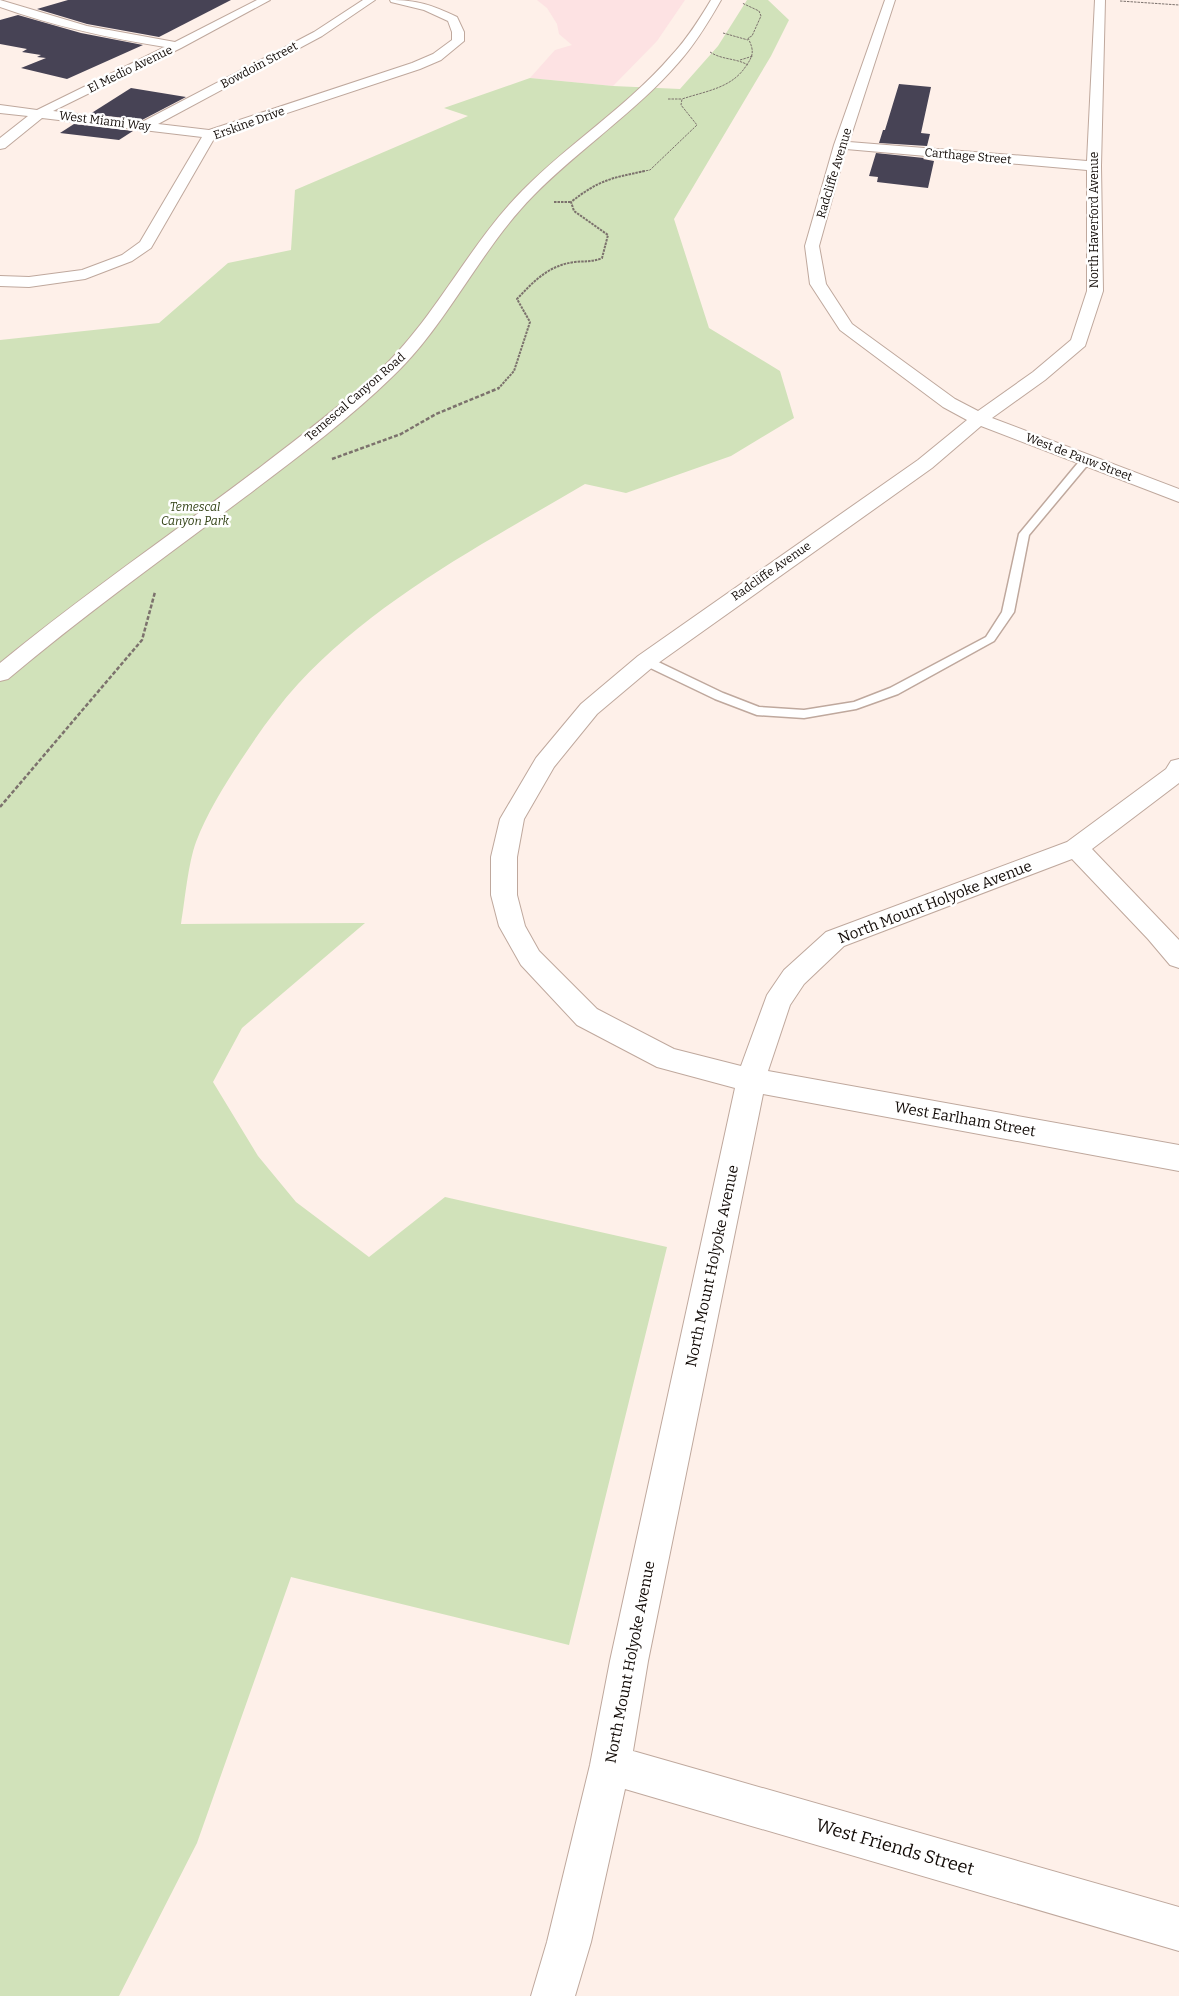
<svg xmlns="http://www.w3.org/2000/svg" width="1179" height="1996" font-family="Bitter,serif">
  <rect width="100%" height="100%" fill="#fef0e9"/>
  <path fill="#fde2e3" d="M537 0H685L657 41 613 86 530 78 555 50 572 45 559 34 557 24 547 8Z"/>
  <path fill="#d1e2ba" d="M747 0H768L789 20 771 56 674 219 709 328 780 371 794 418 731 456 626 493 585 484C485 543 378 598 298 684 277 707 258 734 241 760 224 786 207 813 196 842 188 864 185 900 181 924L365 923 242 1028 213 1082 258 1156 296 1202 369 1257 445 1197 667 1247 569 1645 291 1577 197 1843 119 1996H0V340L159 323 228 263 291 250 295 190 468 116 444 108 530 78 613 86 680 89 718 46Z"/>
  <g fill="#474355">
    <path d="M68 0H231L159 37 87 24 37 9Z"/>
    <path d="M18 15 81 33 143 45 67 79 21 68 46 58 37 57 41 55 22 52 27 49 0 44V20Z"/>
    <path d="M899 84 931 87 921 133 930 134 927 146 879 143 883 130H885Z"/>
    <path d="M131 88 186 97 142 120 90 114Z"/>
    <path d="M74 124 133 131 119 140 60 133Z"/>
    <path d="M876 153 924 158 923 159 934 161 928 188 877 182 878 177 869 176Z"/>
  </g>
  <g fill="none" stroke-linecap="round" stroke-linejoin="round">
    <g stroke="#bfa89d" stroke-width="3">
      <path id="lane" d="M1086 457 1091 460 1090 462 1029 535 1014 612 994 641 898 694 856 709 804 718 757 715 715 699 642 664 640 661 642 658H650L723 693 759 707 804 710 854 702 890 688 986 637 1002 612 1019 534 1082 458Z"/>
    </g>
    <g stroke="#bfa89d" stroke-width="2">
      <g id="street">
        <path d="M0 0 87 26 175 42 257 0H270L181 48 53 111 142 122 314 32 363 0H375L322 36 158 124 209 130 412 63 433 54 452 40V32L448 21 424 10 391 2 390 0C417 0 432 5 457 17L464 32V41L441 60 420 69 215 137 151 248 132 261 85 279 29 287 0 286V276L29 277 82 270 122 255 140 242 202 137 42 118 5 148 0 149V138L28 116 0 113V105L37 110 165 47C109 38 53 26 0 7Z"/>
        <path d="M885 0H895L849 142 1087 161 1095 0H1105L1101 166 1103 291 1085 346 1045 380 992 418 1179 489V502L981 426 932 468 654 666 597 714 554 767 524 819 517 857V895L525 926 539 951 597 1009 674 1049 741 1066 767 995 784 970 826 932 1067 842 1166 769 1171 761 1179 759V783L1092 849 1179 940V968L1170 965 1148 939 1072 859 844 946 804 984 790 1005 768 1071 1179 1145V1171L763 1094 648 1661 633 1751 1179 1907V1951L625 1789 591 1942 575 1996H531L547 1942 590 1765 610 1661 735 1088 657 1067 577 1025 521 965 499 926 491 895V857L500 819 536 758 581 704 638 656 918 460 967 420 943 407 840 330 810 284 805 246 834 145ZM846 149 1087 170V291L1071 340 1033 372 978 411 955 399 852 324 826 284 819 246Z"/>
      </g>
    </g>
    <g stroke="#bfa89d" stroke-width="2">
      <path id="secondary" d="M711 0H721C709 21 696 43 679 62 636 112 579 149 533 196 479 251 448 324 392 377 347 421 295 459 245 497 165 557 84 615 8 679L0 681V663C85 593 176 531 263 465 302 435 342 405 378 372 435 319 467 247 522 191 569 143 627 107 671 56 687 39 699 20 711 0Z"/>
    </g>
    <g stroke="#7c726d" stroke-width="1" stroke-dasharray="2.5 1" stroke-linecap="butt">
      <path d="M1120 1 1179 5"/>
      <path d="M723 33 748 40"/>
      <path d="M710 52C722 60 736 58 748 65"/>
      <path d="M740 60 753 56"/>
      <path d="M668 99H682"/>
      <path d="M639 172 650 170 697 125 681 105 682 99C706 91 732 88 746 66 754 55 754 50 748 38L752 36 761 16 759 11 742 3"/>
    </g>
    <g stroke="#7c726d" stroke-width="2" stroke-dasharray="2.5 1" stroke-linecap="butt">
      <path d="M554 202H571"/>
      <path d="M498 389 514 371 530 322 517 299C534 281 549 265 575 262 585 261 593 262 602 258L608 235 574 211 571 202C599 180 611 178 645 171"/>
    </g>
    <g stroke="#7c726d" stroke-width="2.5" stroke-dasharray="4 2" stroke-linecap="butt">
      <path d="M332 459 401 434 436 414 499 388"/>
      <path d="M0 807 142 640 155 592"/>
    </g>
    <use href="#lane" fill="#fff" fill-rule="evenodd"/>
    <use href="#street" fill="#fff" fill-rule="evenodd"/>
    <use href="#secondary" fill="#fff" fill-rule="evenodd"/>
  </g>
  <g text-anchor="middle" stroke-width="5" stroke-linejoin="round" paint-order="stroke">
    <g font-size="12" fill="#110a06" stroke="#fff">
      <text transform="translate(259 65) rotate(-28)" y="4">Bowdoin Street</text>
      <text transform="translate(130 69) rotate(-26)" y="4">El Medio Avenue</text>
      <text transform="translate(105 121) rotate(7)" y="4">West Miami Way</text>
      <text transform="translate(249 123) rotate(-20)" y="4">Erskine Drive</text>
      <text transform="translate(968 156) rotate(5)" y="4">Carthage Street</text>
      <text transform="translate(834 173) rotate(-73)" y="4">Radcliffe Avenue</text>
      <text transform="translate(1094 220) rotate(-90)" y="4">North Haverford Avenue</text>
      <text transform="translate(355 397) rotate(-41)" y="4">Temescal Canyon Road</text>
      <text transform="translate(1079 457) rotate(21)" y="4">West de Pauw Street</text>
      <text transform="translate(771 571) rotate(-35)" y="4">Radcliffe Avenue</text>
    </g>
    <g font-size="12" font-style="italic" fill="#314114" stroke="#fff">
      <text x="195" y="511">Temescal<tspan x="195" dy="14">Canyon Park</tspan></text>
    </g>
    <g font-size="15" fill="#110a06" stroke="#fff">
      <text transform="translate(935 902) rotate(-21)" y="5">North Mount Holyoke Avenue</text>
      <text transform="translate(965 1119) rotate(10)" y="5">West Earlham Street</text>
      <text transform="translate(712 1266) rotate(-78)" y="5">North Mount Holyoke Avenue</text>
      <text transform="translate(630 1662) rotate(-79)" y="5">North Mount Holyoke Avenue</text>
    </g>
    <g font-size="18" fill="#110a06" stroke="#fff">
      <text transform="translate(895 1847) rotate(16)" y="6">West Friends Street</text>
    </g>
  </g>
</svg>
